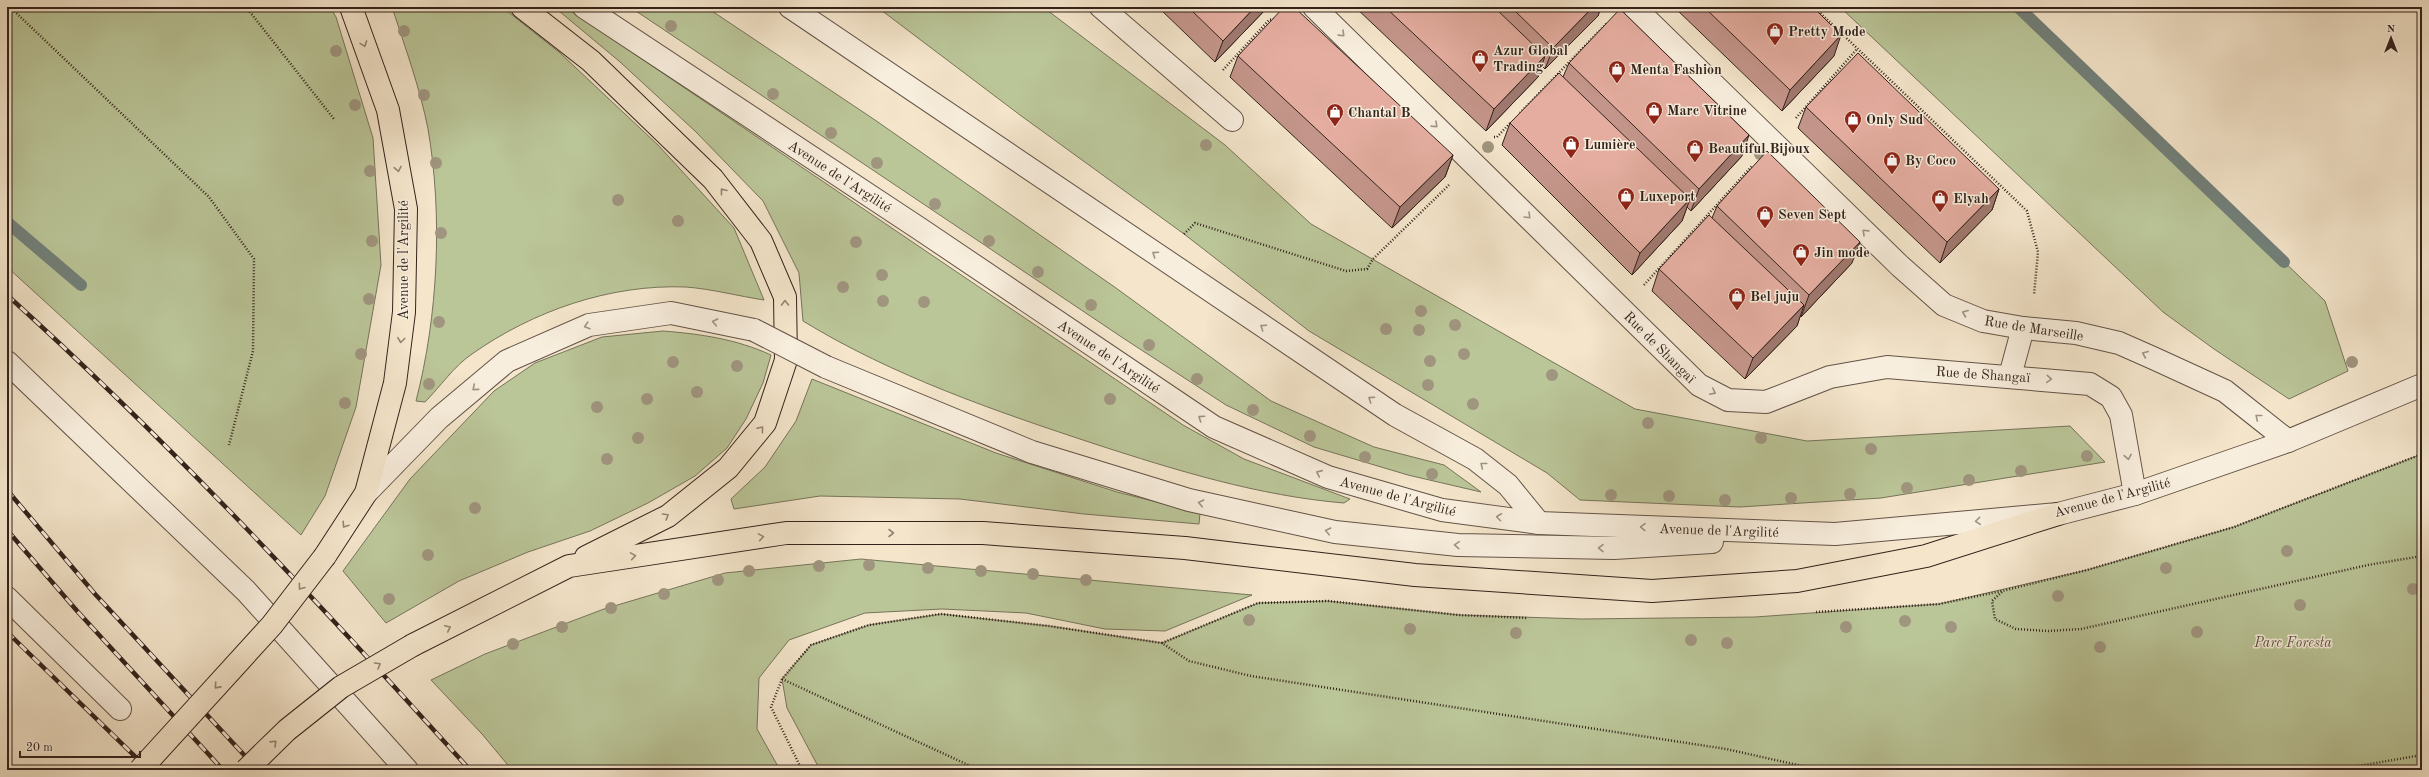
<svg xmlns="http://www.w3.org/2000/svg" width="2429" height="777" font-family="'Old Standard TT',serif">
  <rect width="100%" height="100%" fill="#f4e5cb"/>
  <filter id="stains"><feTurbulence type="fractalNoise" baseFrequency=".005" numOctaves="4"/><feColorMatrix values="0 0 0 0 .2 0 0 0 0 .09 0 0 0 0 .02 0 0 0 .5 -.17"/></filter>
  <radialGradient id="worn" r=".72"><stop offset=".6" stop-color="#630" stop-opacity="0"/><stop offset="1" stop-color="#630" stop-opacity=".3"/></radialGradient>
  <g fill="#bac598" stroke="#76745a">
    <path d="M7 7H330L336 17 373 138 381 265 356 407 325 496 301 535 7 267Z"/>
    <path d="M392 7H502L559 52 658 145 734 228 764 300C738 296 712 289 686 287 610 284 533 311 472 354 454 366 440 387 425 402L416 401C438 316 443 216 428 129 420 88 405 47 392 7Z"/>
    <path d="M559 7H565L1183 425 1244 459 1350 499 1344 503C1259 496 1175 470 1095 444 995 411 893 376 803 321L799 273 763 201 695 131 619 61 559 11Z"/>
    <path d="M630 7H706L875 120 1116 288 1271 401 1374 447 1444 465 1481 492 1408 475 1314 447 1226 405 1123 338Z"/>
    <path d="M877 7H1043L1225 145 1311 224 1635 409 1807 441 2070 426 2105 462 1881 498 1740 507 1580 500 1547 473 1309 331 1184 234 1020 115Z"/>
    <path d="M1840 7H2018L2325 301 2348 371 2289 399 2214 349 2163 312Z"/>
    <path d="M663 331C701 334 736 339 771 355L763 383 746 419 727 448 695 476 648 503 590 531 528 552 459 581 386 623 343 571 410 479 494 391 535 363 602 337Z"/>
    <path d="M812 379 996 453 1117 492 1200 513 1199 524 1084 514 960 499 820 496 734 509 731 499 765 467 796 421Z"/>
    <path d="M2422 454V770H820L787 708 782 679 811 645 869 625 941 614 1049 626 1162 643 1258 603 1328 601 1459 615 1582 619 1755 617 1939 604 2087 570 2234 527Z"/>
    <path d="M861 559 1252 595 1165 631 1105 629 1026 613 942 609 865 613 789 640 759 678 757 729 780 770H512L482 734 431 680 485 654 604 609 725 573Z"/>
  </g>
  <g fill="none" stroke-linecap="round" stroke-linejoin="round">
    <g stroke="#72807a" stroke-width="12">
      <path d="M2018 7 2284 262"/>
      <path d="M7 222 81 285"/>
    </g>
    <g stroke="#635347" stroke-width="24">
      <g id="minor">
        <path d="M584 7 920 229 1214 427 1328 477 1442 510 1539 523 1835 534 2058 514 2135 494 2288 441 2422 385"/>
        <path d="M790 7 1395 415 1475 459 1508 485 1539 523"/>
        <path d="M1101 7 1232 120"/>
        <path d="M1314 7 1699 385 1728 400 1766 402 1830 377 1887 367 2090 384 2111 397 2121 415 2135 494"/>
        <path d="M1634 7 1900 266 1944 305 1983 321 2023 328 2076 333 2119 343 2153 358 2225 391 2288 441"/>
        <path d="M7 362 246 591 407 770"/>
        <path d="M826 367 1032 452 1189 500 1335 532 1458 545 1614 548 1712 542"/>
        <path d="M2010 376 2023 328"/>
        <path d="M366 493 439 418 507 361 589 325 671 313 754 330"/>
        <path d="M7 598 120 709"/>
      </g>
    </g>
    <g stroke="#33221b" stroke-width="24">
      <path id="major" d="M325 556 366 493 395 383 404 312 406 209 388 110 351 7"/>
    </g>
    <g stroke="#33221b" stroke-width="24">
      <g id="highway">
        <path d="M522 7 591 61 713 179 761 241 785 297 786 360 765 423 728 468 668 516 586 557"/>
        <path d="M413 645 569 566 786 533H983L1185 548 1415 575 1652 591 1797 581 1926 556 2058 514"/>
      </g>
    </g>
    <g stroke="#33221b" stroke-width="2.5" stroke-dasharray="1 2" stroke-linecap="butt">
      <path d="M10 7 209 197 254 259 253 351 229 445"/>
      <path d="M246 7 334 119"/>
      <path d="M1814 7 2027 211 2038 252 2034 295"/>
      <path d="M1223 70 1269 20 1274 19"/>
      <path d="M1520 113 1607 23"/>
      <path d="M1796 118 1857 49"/>
      <path d="M1494 137H1497L1511 122"/>
      <path d="M1184 234 1195 223 1346 271 1367 269 1373 259 1449 185"/>
      <path d="M1644 285 1752 166"/>
      <path d="M2002 592 1992 601 1995 619 2016 629 2048 631 2081 629 2368 565 2422 556"/>
      <path d="M1816 612 1939 604 2002 591 2087 570 2234 527 2422 454"/>
      <path d="M1162 643 1258 603 1328 601 1459 615 1528 618"/>
      <path d="M782 679 771 707 802 770"/>
      <path d="M979 770 782 679 811 645 869 625 941 614 1049 626 1162 643 1189 661 1251 676 1726 749 1820 770"/>
      <path d="M2335 770 2422 755"/>
    </g>
    <use href="#minor" stroke="#f8eedd" stroke-width="22"/>
    <use href="#major" stroke="#f4e5cb" stroke-width="22"/>
    <use href="#highway" stroke="#f4e5cb" stroke-width="22"/>
    <g stroke="#33221b" stroke-width="4.5">
      <g id="rail">
        <path d="M7 295C171 443 322 606 470 770"/>
        <path d="M7 490 95 594 258 770"/>
        <path d="M7 530 78 612 223 770"/>
        <path d="M7 632 149 770"/>
      </g>
    </g>
    <use href="#rail" stroke="#f8eedd" stroke-width="3" stroke-dasharray="9" stroke-linecap="butt"/>
    <g stroke="#635347" stroke-width="24" stroke-linecap="butt">
      <path id="minor-bridge" d="M754 330 826 367"/>
    </g>
    <g stroke="#33221b" stroke-width="24" stroke-linecap="butt">
      <path id="major-bridge" d="M140 770 272 625 325 556"/>
    </g>
    <g stroke="#33221b" stroke-width="24" stroke-linecap="butt">
      <path id="highway-bridge" d="M246 770 287 730 341 687 413 645"/>
    </g>
    <use href="#minor-bridge" stroke="#f8eedd" stroke-width="22"/>
    <use href="#major-bridge" stroke="#f4e5cb" stroke-width="22"/>
    <use href="#highway-bridge" stroke="#f4e5cb" stroke-width="22"/>
  </g>
  <g fill="#a0957f">
    <circle cx="671" cy="26" r="6"/>
    <circle cx="404" cy="31" r="6"/>
    <circle cx="336" cy="51" r="6"/>
    <circle cx="773" cy="94" r="6"/>
    <circle cx="424" cy="95" r="6"/>
    <circle cx="355" cy="105" r="6"/>
    <circle cx="831" cy="133" r="6"/>
    <circle cx="1206" cy="145" r="6"/>
    <circle cx="1488" cy="147" r="6"/>
    <circle cx="1760" cy="154" r="6"/>
    <circle cx="436" cy="163" r="6"/>
    <circle cx="877" cy="163" r="6"/>
    <circle cx="370" cy="171" r="6"/>
    <circle cx="618" cy="200" r="6"/>
    <circle cx="935" cy="204" r="6"/>
    <circle cx="678" cy="221" r="6"/>
    <circle cx="441" cy="233" r="6"/>
    <circle cx="372" cy="241" r="6"/>
    <circle cx="989" cy="241" r="6"/>
    <circle cx="856" cy="242" r="6"/>
    <circle cx="1038" cy="272" r="6"/>
    <circle cx="882" cy="275" r="6"/>
    <circle cx="843" cy="287" r="6"/>
    <circle cx="369" cy="299" r="6"/>
    <circle cx="883" cy="301" r="6"/>
    <circle cx="924" cy="302" r="6"/>
    <circle cx="1091" cy="305" r="6"/>
    <circle cx="1421" cy="311" r="6"/>
    <circle cx="439" cy="322" r="6"/>
    <circle cx="1455" cy="325" r="6"/>
    <circle cx="1386" cy="329" r="6"/>
    <circle cx="1419" cy="330" r="6"/>
    <circle cx="1149" cy="345" r="6"/>
    <circle cx="361" cy="354" r="6"/>
    <circle cx="1464" cy="354" r="6"/>
    <circle cx="1430" cy="361" r="6"/>
    <circle cx="673" cy="362" r="6"/>
    <circle cx="2352" cy="362" r="6"/>
    <circle cx="737" cy="366" r="6"/>
    <circle cx="1552" cy="375" r="6"/>
    <circle cx="1197" cy="379" r="6"/>
    <circle cx="429" cy="384" r="6"/>
    <circle cx="1428" cy="385" r="6"/>
    <circle cx="697" cy="392" r="6"/>
    <circle cx="647" cy="399" r="6"/>
    <circle cx="1110" cy="399" r="6"/>
    <circle cx="345" cy="403" r="6"/>
    <circle cx="1473" cy="404" r="6"/>
    <circle cx="597" cy="407" r="6"/>
    <circle cx="1253" cy="410" r="6"/>
    <circle cx="1648" cy="423" r="6"/>
    <circle cx="1310" cy="436" r="6"/>
    <circle cx="638" cy="438" r="6"/>
    <circle cx="1761" cy="438" r="6"/>
    <circle cx="1871" cy="449" r="6"/>
    <circle cx="2087" cy="456" r="6"/>
    <circle cx="1365" cy="457" r="6"/>
    <circle cx="607" cy="459" r="6"/>
    <circle cx="2021" cy="471" r="6"/>
    <circle cx="1432" cy="474" r="6"/>
    <circle cx="1969" cy="480" r="6"/>
    <circle cx="1907" cy="488" r="6"/>
    <circle cx="1850" cy="494" r="6"/>
    <circle cx="1611" cy="495" r="6"/>
    <circle cx="1669" cy="496" r="6"/>
    <circle cx="1791" cy="498" r="6"/>
    <circle cx="1725" cy="500" r="6"/>
    <circle cx="475" cy="508" r="6"/>
    <circle cx="2287" cy="551" r="6"/>
    <circle cx="428" cy="555" r="6"/>
    <circle cx="869" cy="565" r="6"/>
    <circle cx="819" cy="566" r="6"/>
    <circle cx="928" cy="568" r="6"/>
    <circle cx="2166" cy="568" r="6"/>
    <circle cx="749" cy="571" r="6"/>
    <circle cx="981" cy="571" r="6"/>
    <circle cx="1033" cy="574" r="6"/>
    <circle cx="718" cy="580" r="6"/>
    <circle cx="1086" cy="580" r="6"/>
    <circle cx="2413" cy="589" r="6"/>
    <circle cx="664" cy="594" r="6"/>
    <circle cx="2058" cy="596" r="6"/>
    <circle cx="389" cy="599" r="6"/>
    <circle cx="2300" cy="605" r="6"/>
    <circle cx="611" cy="608" r="6"/>
    <circle cx="1249" cy="620" r="6"/>
    <circle cx="1905" cy="621" r="6"/>
    <circle cx="562" cy="627" r="6"/>
    <circle cx="1846" cy="627" r="6"/>
    <circle cx="1951" cy="627" r="6"/>
    <circle cx="1410" cy="629" r="6"/>
    <circle cx="2197" cy="632" r="6"/>
    <circle cx="1516" cy="633" r="6"/>
    <circle cx="1691" cy="640" r="6"/>
    <circle cx="1727" cy="643" r="6"/>
    <circle cx="513" cy="644" r="6"/>
    <circle cx="2100" cy="647" r="6"/>
  </g>
  <g fill="#c4958a" stroke="#33221b">
    <path d="M1158 7H1267L1266 9 1215 62Z"/>
    <path d="M1355 7H1601L1598 16 1545 69 1542 66 1538 77 1486 131Z"/>
    <path d="M1674 7H1813L1834 56 1782 111Z"/>
    <path d="M1238 56 1453 155 1445 177 1392 228 1230 77Z"/>
    <path d="M1569 63 1742 156 1691 211 1687 207 1682 221 1632 275 1502 145 1510 123 1563 77Z"/>
    <path d="M1806 107 1999 189 1992 210 1940 263 1798 128Z"/>
    <path d="M1717 206 1852 263 1801 317 1800 316 1797 326 1745 379 1652 291 1659 269 1712 218Z"/>
  </g>
  <g fill="#a07970" stroke="#33221b">
    <path d="M1255 7H1267L1266 9 1215 62 1223 41Z"/>
    <path d="M1593 7H1601L1598 16 1545 69 1553 48Z"/>
    <path d="M1841 35 1834 56 1782 111 1790 90Z"/>
    <path d="M1545 56 1538 77 1486 131 1494 109Z"/>
    <path d="M1749 135 1742 156 1691 211 1699 189Z"/>
    <path d="M1453 155 1445 177 1392 228 1400 207Z"/>
    <path d="M1999 189 1992 210 1940 263 1947 242Z"/>
    <path d="M1690 199 1682 221 1632 275 1640 253Z"/>
    <path d="M1860 242 1852 263 1801 317 1809 295Z"/>
    <path d="M1804 305 1797 326 1745 379 1753 358Z"/>
  </g>
  <g fill="#e4ada0" stroke="#33221b">
    <path d="M1188 7H1255L1223 41Z"/>
    <path d="M1284 7H1294L1453 155 1400 207 1238 56Z"/>
    <path d="M1385 7H1494L1545 56 1494 109Z"/>
    <path d="M1511 7H1593L1553 48Z"/>
    <path d="M1704 7H1813L1841 35 1790 90Z"/>
    <path d="M1620 9 1749 135 1699 189 1569 63Z"/>
    <path d="M1858 53 1999 189 1947 242 1806 107Z"/>
    <path d="M1559 73 1690 199 1640 253 1510 123Z"/>
    <path d="M1767 151 1860 242 1809 295 1717 206Z"/>
    <path d="M1709 215 1804 305 1753 358 1659 269Z"/>
  </g>
  <defs><path id="oneway-chevron" d="M-2-3.5L2.5 0L-2 3.5" fill="none" stroke-width="1.6" stroke-linecap="round" stroke-linejoin="round"/></defs>
  <g stroke="#9f9286">
    <use href="#oneway-chevron" transform="translate(1342 34) rotate(44)"/>
    <use href="#oneway-chevron" transform="translate(1435 125) rotate(44)"/>
    <use href="#oneway-chevron" transform="translate(1528 216) rotate(45)"/>
    <use href="#oneway-chevron" transform="translate(1865 232) rotate(-136)"/>
    <use href="#oneway-chevron" transform="translate(1155 254) rotate(-146)"/>
    <use href="#oneway-chevron" transform="translate(1965 313) rotate(-158)"/>
    <use href="#oneway-chevron" transform="translate(715 322) rotate(-169)"/>
    <use href="#oneway-chevron" transform="translate(587 326) rotate(162)"/>
    <use href="#oneway-chevron" transform="translate(1263 327) rotate(-146)"/>
    <use href="#oneway-chevron" transform="translate(2145 354) rotate(-157)"/>
    <use href="#oneway-chevron" transform="translate(2049 379) rotate(4)"/>
    <use href="#oneway-chevron" transform="translate(475 388) rotate(140)"/>
    <use href="#oneway-chevron" transform="translate(1713 392) rotate(26)"/>
    <use href="#oneway-chevron" transform="translate(1371 399) rotate(-146)"/>
    <use href="#oneway-chevron" transform="translate(2258 417) rotate(-141)"/>
    <use href="#oneway-chevron" transform="translate(1201 418) rotate(-146)"/>
    <use href="#oneway-chevron" transform="translate(2128 457) rotate(80)"/>
    <use href="#oneway-chevron" transform="translate(1483 465) rotate(-141)"/>
    <use href="#oneway-chevron" transform="translate(1319 473) rotate(-156)"/>
    <use href="#oneway-chevron" transform="translate(1201 503) rotate(-168)"/>
    <use href="#oneway-chevron" transform="translate(1499 517) rotate(-173)"/>
    <use href="#oneway-chevron" transform="translate(1978 521) rotate(175)"/>
    <use href="#oneway-chevron" transform="translate(1643 527) rotate(-178)"/>
    <use href="#oneway-chevron" transform="translate(1328 531) rotate(-168)"/>
    <use href="#oneway-chevron" transform="translate(1457 545) rotate(-176)"/>
    <use href="#oneway-chevron" transform="translate(1601 548) rotate(-179)"/>
  </g>
  <g stroke="#948473">
    <use href="#oneway-chevron" transform="translate(364 44) rotate(70)"/>
    <use href="#oneway-chevron" transform="translate(398 169) rotate(80)"/>
    <use href="#oneway-chevron" transform="translate(723 191) rotate(-128)"/>
    <use href="#oneway-chevron" transform="translate(785 303) rotate(-91)"/>
    <use href="#oneway-chevron" transform="translate(401 340) rotate(97)"/>
    <use href="#oneway-chevron" transform="translate(761 429) rotate(-50)"/>
    <use href="#oneway-chevron" transform="translate(666 516) rotate(-31)"/>
    <use href="#oneway-chevron" transform="translate(345 525) rotate(124)"/>
    <use href="#oneway-chevron" transform="translate(891 533)"/>
    <use href="#oneway-chevron" transform="translate(761 537) rotate(-9)"/>
    <use href="#oneway-chevron" transform="translate(633 556) rotate(-9)"/>
    <use href="#oneway-chevron" transform="translate(301 587) rotate(127)"/>
    <use href="#oneway-chevron" transform="translate(448 628) rotate(-25)"/>
    <use href="#oneway-chevron" transform="translate(378 665) rotate(-30)"/>
    <use href="#oneway-chevron" transform="translate(217 686) rotate(132)"/>
    <use href="#oneway-chevron" transform="translate(274 743) rotate(-44)"/>
  </g>
  <defs>
    <g id="shop-pin" transform="scale(0.9)"><path d="M0 17L-7.5 6A9.5 9.5 0 1 1 7.5 6Z" fill="#8f2418" stroke="#f8eedd"/><path d="M-5-2.5h2.3a2.7 3.5 0 0 1 5.4 0H5L5.5 6h-11ZM-1.5-2.5h3a1.5 2.3 0 0 0-3 0Z" fill="#fff"/></g>
  </defs>
  <g fill-rule="evenodd">
    <use href="#shop-pin" x="1775" y="31"/>
    <use href="#shop-pin" x="1480" y="58"/>
    <use href="#shop-pin" x="1617" y="69"/>
    <use href="#shop-pin" x="1654" y="110"/>
    <use href="#shop-pin" x="1335" y="112"/>
    <use href="#shop-pin" x="1853" y="119"/>
    <use href="#shop-pin" x="1571" y="144"/>
    <use href="#shop-pin" x="1695" y="148"/>
    <use href="#shop-pin" x="1892" y="160"/>
    <use href="#shop-pin" x="1626" y="196"/>
    <use href="#shop-pin" x="1940" y="198"/>
    <use href="#shop-pin" x="1765" y="214"/>
    <use href="#shop-pin" x="1801" y="252"/>
    <use href="#shop-pin" x="1737" y="296"/>
  </g>
  <g text-anchor="middle" stroke-width="3" stroke-linejoin="round" paint-order="stroke">
    <g font-size="14" font-weight="bold" fill="#33221b" stroke="#f8eedd" text-anchor="start">
      <text x="1788" y="36">Pretty Mode</text>
      <text x="1493" y="55">Azur Global<tspan x="1493" dy="16">Trading</tspan></text>
      <text x="1630" y="74">Menta Fashion</text>
      <text x="1667" y="115">Marc Vitrine</text>
      <text x="1348" y="117">Chantal B</text>
      <text x="1866" y="124">Only Sud</text>
      <text x="1584" y="149">Lumière</text>
      <text x="1708" y="153">Beautiful Bijoux</text>
      <text x="1905" y="165">By Coco</text>
      <text x="1639" y="201">Luxeport</text>
      <text x="1953" y="203">Elyah</text>
      <text x="1778" y="219">Seven Sept</text>
      <text x="1814" y="257">Jin mode</text>
      <text x="1750" y="301">Bel juju</text>
    </g>
    <g font-size="14" fill="#33221b" stroke="#f8eedd">
      <text transform="translate(840 176) rotate(33)" y="5">Avenue de l'Argilité</text>
      <text transform="translate(403 260) rotate(-90)" y="5">Avenue de l'Argilité</text>
      <text transform="translate(2034 328) rotate(9)" y="5">Rue de Marseille</text>
      <text transform="translate(1660 347) rotate(45)" y="5">Rue de Shangaï</text>
      <text transform="translate(1109 356) rotate(34)" y="5">Avenue de l'Argilité</text>
      <text transform="translate(1983 374) rotate(4)" y="5">Rue de Shangaï</text>
      <text transform="translate(1398 496) rotate(15)" y="5">Avenue de l'Argilité</text>
      <text transform="translate(2112 497) rotate(-15)" y="5">Avenue de l'Argilité</text>
      <text transform="translate(1719 530) rotate(2)" y="5">Avenue de l'Argilité</text>
    </g>
    <g font-size="14" font-style="italic" fill="#5c5340" stroke="#f8eedd">
      <text x="2293" y="647">Parc Foresta</text>
    </g>
  </g>
  <rect width="2429" height="777" fill="none" stroke="#f4e5cb" stroke-width="24"/>
  <rect x="8" y="8" width="2413" height="761" fill="none" stroke="#33221b" stroke-width="2"/>
  <rect x="12" y="12" width="2405" height="753" fill="none" stroke="#33221b"/>
  <g transform="translate(2391 38)" stroke="#f8eedd" stroke-width="3" paint-order="stroke">
  <path d="M0-3L7 15L0 10L-7 15Z" fill="#33221b"/>
  <text y="-6" font-size="11" font-weight="bold" text-anchor="middle" fill="#33221b">N</text>
  </g>
  <path d="M20 751v6h120v-6" fill="none" stroke="#33221b" stroke-width="2"/>
  <text x="26" y="751" font-size="12" fill="#33221b" stroke="#f8eedd" stroke-width="3" paint-order="stroke">20 m</text>
  <rect width="100%" height="100%" filter="url(#stains)"/>
  <rect width="100%" height="100%" fill="url(#worn)"/>
</svg>
